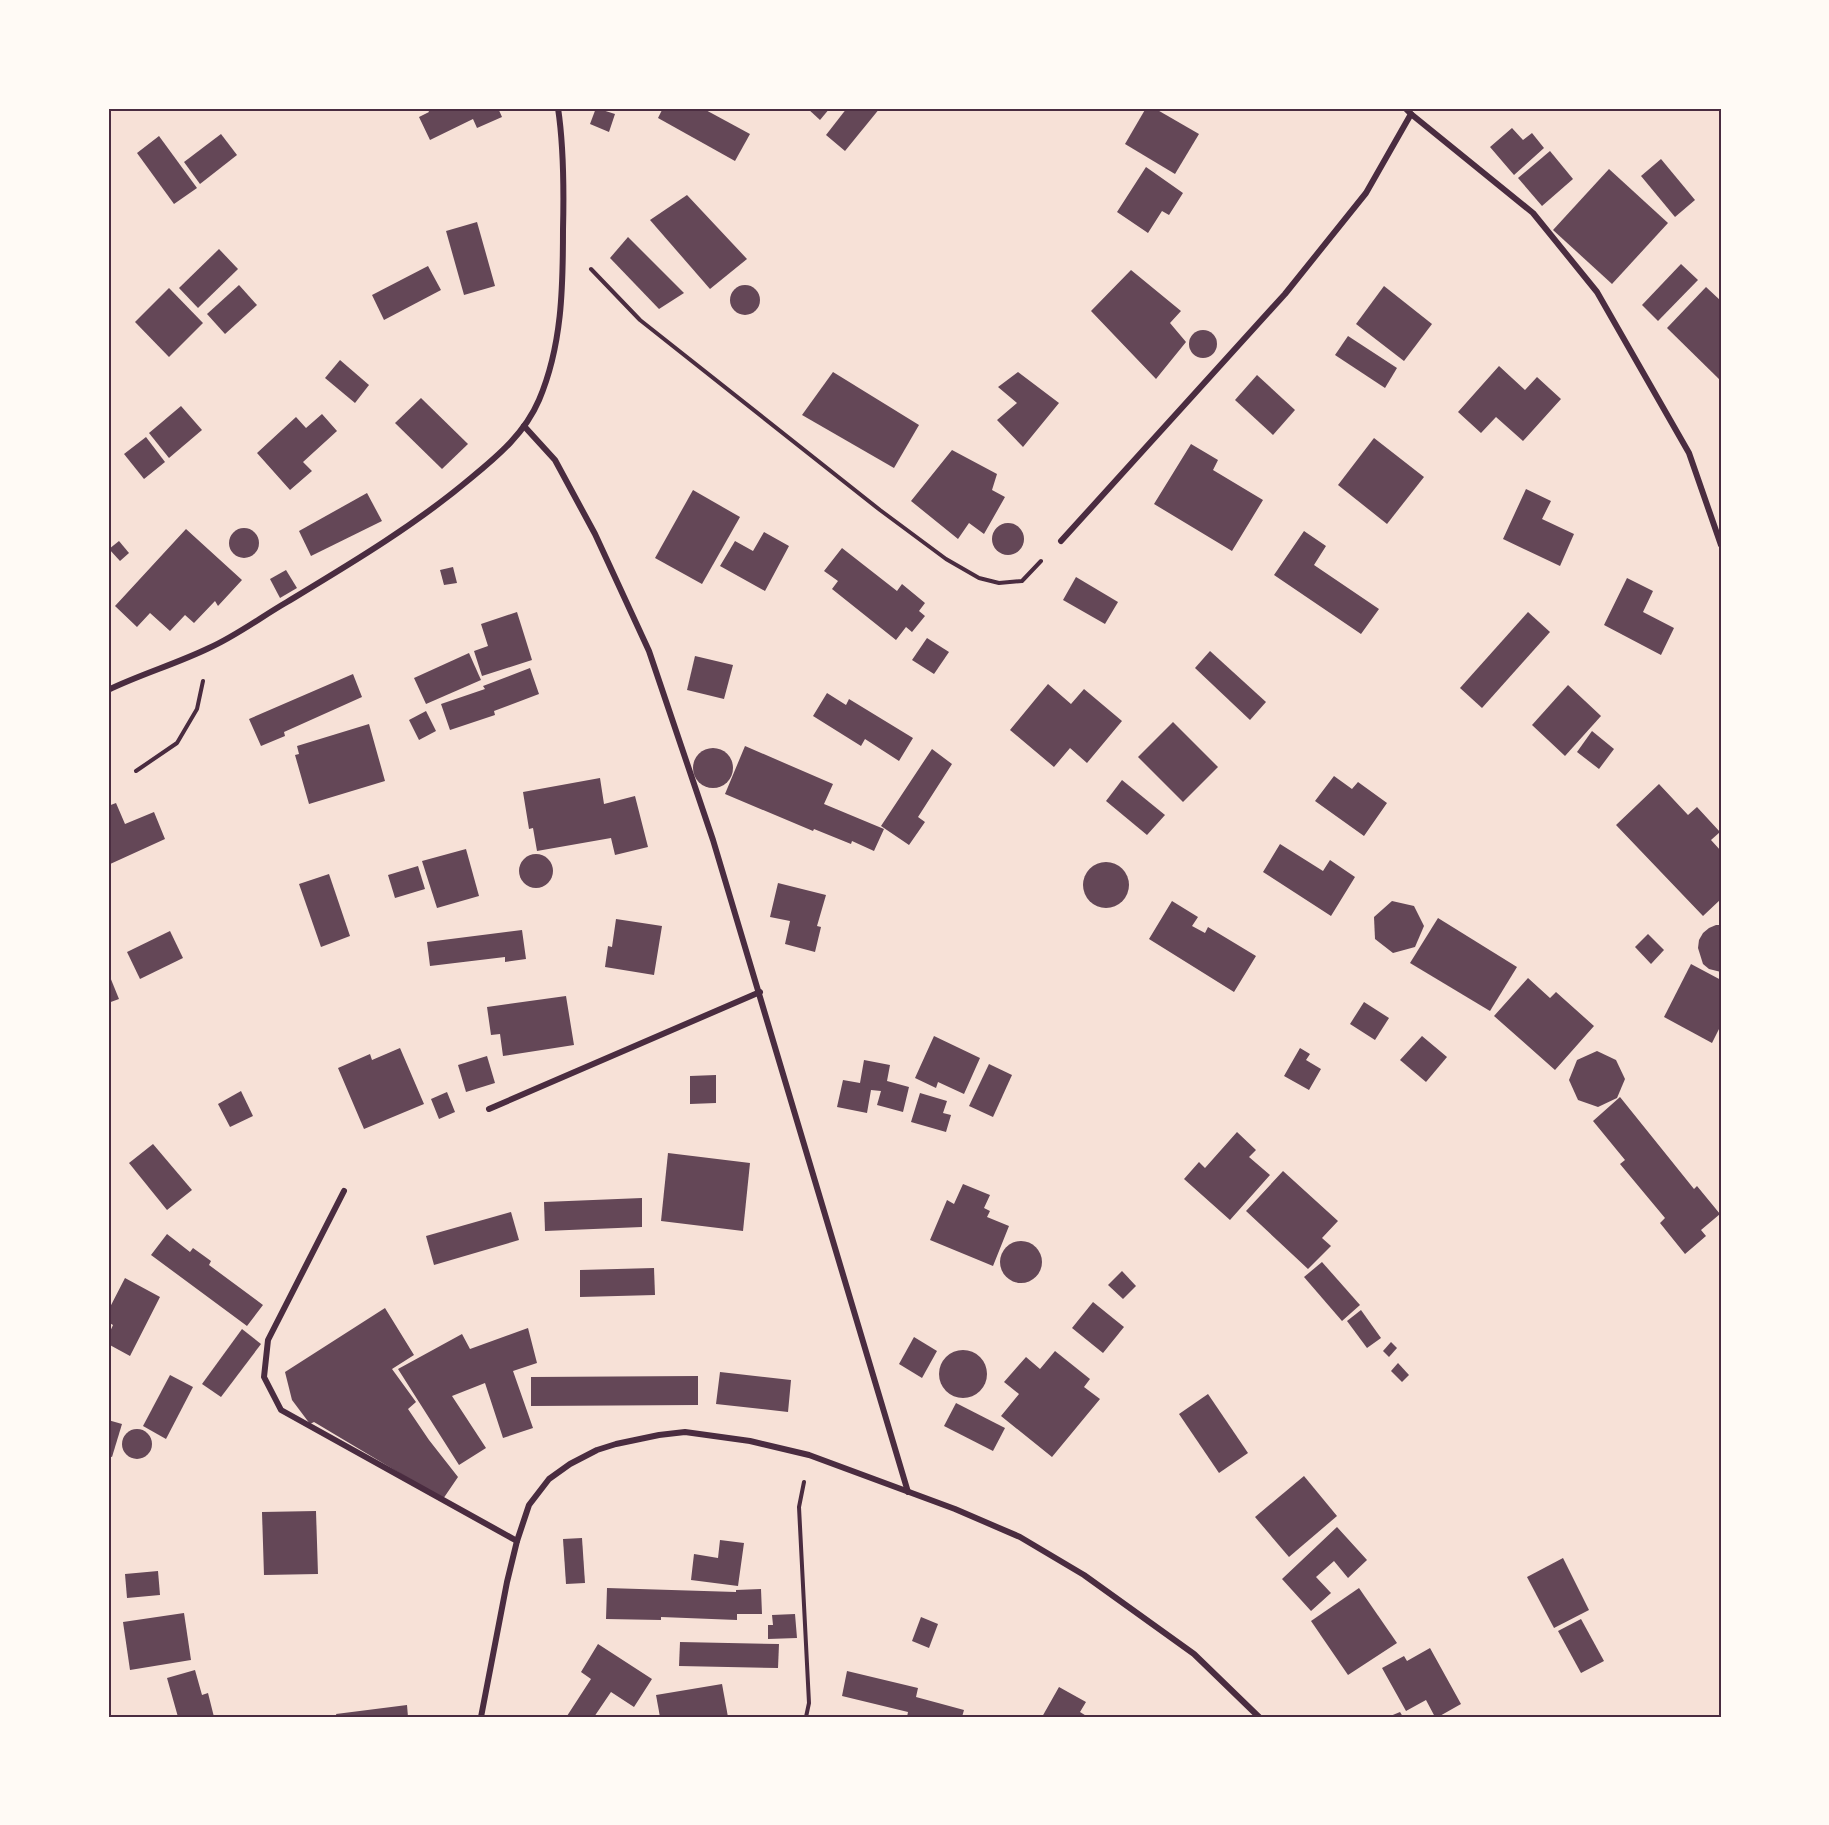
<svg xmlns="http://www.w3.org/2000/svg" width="1829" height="1825" font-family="Roboto,sans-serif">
  <rect width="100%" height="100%" fill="#f7e1d7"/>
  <g fill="#644757">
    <path d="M427 108H498L502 117 477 128 473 119 430 140 419 117 429 112Z"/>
    <path d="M596 108 615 114 609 132 590 124Z"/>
    <path d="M663 108H702L750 134 735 161 658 118Z"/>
    <path d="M807 108H830L820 120Z"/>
    <path d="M847 108H880L845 151 826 135Z"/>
    <path d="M1146 108H1154L1199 134 1175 174 1125 144Z"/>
    <path d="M1512 128 1523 140 1532 133 1544 148 1514 175 1490 147Z"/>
    <path d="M221 134 237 155 200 184 184 162Z"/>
    <path d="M159 136 197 188 174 204 137 153Z"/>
    <path d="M1550 151 1573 179 1542 206 1518 178Z"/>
    <path d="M1661 159 1695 200 1675 217 1641 176Z"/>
    <path d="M1146 167 1183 193 1169 215 1162 211 1148 233 1117 212Z"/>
    <path d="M1609 169 1668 223 1612 284 1553 230Z"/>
    <path d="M687 195 747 259 710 289 650 220Z"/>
    <path d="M477 222 495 286 464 295 446 231Z"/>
    <path d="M628 237 684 293 659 309 610 258Z"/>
    <path d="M219 249 238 269 198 308 179 288Z"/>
    <path d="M1681 264 1698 280 1658 321 1642 305Z"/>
    <path d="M428 266 441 290 384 320 372 295Z"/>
    <path d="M1131 270 1181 311 1170 323 1186 342 1156 379 1091 311Z"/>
    <circle cx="745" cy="300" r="15"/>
    <path d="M239 285 257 305 225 334 207 314Z"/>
    <path d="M1384 286 1432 324 1404 361 1356 324Z"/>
    <path d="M1706 287 1721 301V381L1667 328Z"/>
    <path d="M169 288 203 323 169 357 135 322Z"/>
    <circle cx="1203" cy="344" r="14"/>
    <path d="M1348 336 1397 368 1385 388 1335 355Z"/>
    <path d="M340 360 369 385 355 403 325 378Z"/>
    <path d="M1499 366 1525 390 1537 377 1561 399 1523 441 1496 417 1481 433 1458 412Z"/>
    <path d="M833 372 919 425 894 468 802 415Z"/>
    <path d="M1018 372 1059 403 1023 447 997 420 1017 403 998 387Z"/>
    <path d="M1257 375 1295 410 1273 435 1235 400Z"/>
    <path d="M421 398 468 444 442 469 395 423Z"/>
    <path d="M181 406 202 430 169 458 149 433Z"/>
    <path d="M322 414 337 431 303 462 312 471 290 490 257 453 296 417 306 428Z"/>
    <path d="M146 437 165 462 144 479 124 454Z"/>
    <path d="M1374 438 1424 477 1387 524 1338 485Z"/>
    <path d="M1191 444 1218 460 1213 470 1263 500 1232 551 1154 504Z"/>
    <path d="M952 450 997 474 992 490 1005 497 984 534 969 523 958 539 911 501Z"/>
    <path d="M1526 489 1551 501 1542 519 1574 534 1560 566 1503 539Z"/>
    <path d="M693 490 740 517 702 584 655 558Z"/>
    <path d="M367 493 382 521 311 556 299 531Z"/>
    <circle cx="1008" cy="539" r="16"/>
    <circle cx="244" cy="543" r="15"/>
    <path d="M186 529 242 580 218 606 215 601 194 623 185 615 170 631 150 613 137 627 115 606Z"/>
    <path d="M1304 531 1326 546 1314 565 1379 609 1361 634 1274 575Z"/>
    <path d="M764 532 789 546 765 591 720 566 735 541 753 551Z"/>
    <path d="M119 541 129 553 120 561 109 549Z"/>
    <path d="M842 548 897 591 902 584 925 603 919 611 925 616 912 632 906 627 896 640 832 589 838 581 824 571Z"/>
    <path d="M453 567 457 583 444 585 440 570Z"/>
    <path d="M286 570 297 588 280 598 270 579Z"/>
    <path d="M1076 577 1118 602 1105 624 1063 600Z"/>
    <path d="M1627 578 1653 591 1643 612 1674 628 1661 655 1604 625Z"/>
    <path d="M517 612 532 660 482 676 474 651 488 646 481 624Z"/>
    <path d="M1528 612 1550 632 1482 708 1460 688Z"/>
    <path d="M927 638 949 652 934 674 912 660Z"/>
    <path d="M1210 651 1266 702 1250 720 1195 668Z"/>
    <path d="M469 653 481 680 426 704 414 678Z"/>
    <path d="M695 656 733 665 724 699 687 690Z"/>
    <path d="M530 668 539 694 494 711 495 715 450 730 441 704 485 689 483 686Z"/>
    <path d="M353 674 362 697 284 732 285 736 261 746 249 719Z"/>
    <path d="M1048 684 1071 704 1084 689 1122 721 1087 763 1070 748 1054 767 1010 730Z"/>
    <path d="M1568 685 1601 716 1565 756 1532 725Z"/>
    <path d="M827 693 846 705 849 699 913 738 899 761 865 739 861 746 813 716Z"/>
    <path d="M426 711 436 731 419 740 409 720Z"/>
    <path d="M1173 722 1218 767 1183 802 1138 757Z"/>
    <path d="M369 724 385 781 309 804 295 755 299 754 297 746Z"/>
    <path d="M1592 731 1614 749 1599 769 1577 752Z"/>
    <path d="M745 746 833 784 824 804 884 829 874 851 852 841 851 844 814 829 813 831 725 794Z"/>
    <circle cx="713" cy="768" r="20"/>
    <path d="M932 749 952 764 918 817 925 822 909 845 881 826Z"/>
    <path d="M1334 776 1352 789 1358 782 1387 803 1364 836 1315 801Z"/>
    <path d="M600 778 604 804 635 796 648 847 615 855 611 838 537 851 533 828 529 829 523 792Z"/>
    <path d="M1122 780 1165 815 1147 835 1106 801Z"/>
    <path d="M1659 784 1688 815 1697 807 1720 832 1711 840 1721 851V899L1703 916 1616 825Z"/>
    <path d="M116 803 125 824 154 812 165 839 108 865V806Z"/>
    <path d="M1280 844 1323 871 1330 860 1355 877 1331 916 1263 872Z"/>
    <path d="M466 849 479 896 437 908 422 861Z"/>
    <circle cx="536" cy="871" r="17"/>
    <circle cx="1106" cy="885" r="23"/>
    <path d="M418 866 425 889 395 898 388 875Z"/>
    <path d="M329 874 350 936 321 947 299 884Z"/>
    <path d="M778 883 826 895 817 926 821 927 815 952 785 944 790 921 770 917Z"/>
    <path d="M1172 901 1198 917 1192 926 1205 933 1208 927 1256 956 1234 992 1149 939Z"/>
    <path d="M1392 901 1414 906 1424 926 1415 947 1393 953 1375 939 1374 917Z"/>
    <path d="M1438 918 1517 967 1490 1011 1410 963Z"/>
    <path d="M616 919 662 926 654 975 605 967 608 946 612 947Z"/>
    <path d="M1716 925H1721V972L1709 969 1703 964 1698 948 1699 940 1703 933 1709 928Z"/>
    <path d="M522 930 526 959 505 962V957L430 966 427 942Z"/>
    <path d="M170 931 183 958 140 979 127 952Z"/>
    <path d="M1648 934 1664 950 1651 964 1635 947Z"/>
    <path d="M1691 964 1721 980V1025L1712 1043 1664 1017Z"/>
    <path d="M108 972 119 999 108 1003Z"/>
    <path d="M1528 978 1550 998 1556 992 1594 1026 1555 1070 1494 1016Z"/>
    <path d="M566 996 574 1045 503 1056 500 1034 491 1035 487 1007Z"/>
    <path d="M1364 1002 1389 1018 1375 1040 1350 1024Z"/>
    <path d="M934 1036 980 1058 964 1094 938 1082 936 1088 915 1078Z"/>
    <path d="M1422 1036 1447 1057 1426 1082 1400 1060Z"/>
    <path d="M400 1048 424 1104 364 1129 338 1068 370 1054 372 1060Z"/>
    <path d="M1300 1048 1310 1054 1306 1060 1321 1069 1309 1090 1284 1076Z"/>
    <path d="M1597 1051 1616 1060 1625 1079 1617 1098 1598 1107 1578 1100 1569 1080 1577 1060Z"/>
    <path d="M487 1056 495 1083 466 1092 458 1065Z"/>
    <path d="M864 1060 890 1065 887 1081 909 1087 903 1112 877 1105 881 1091 871 1090 867 1113 837 1107 843 1080 860 1083Z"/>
    <path d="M989 1064 1012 1075 993 1117 969 1106Z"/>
    <path d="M716 1075V1103L690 1104V1076Z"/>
    <path d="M241 1091 253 1116 230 1127 218 1104Z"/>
    <path d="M447 1092 455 1112 439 1119 431 1099Z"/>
    <path d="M920 1093 947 1101 943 1113 951 1115 946 1132 911 1122Z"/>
    <path d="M1620 1097 1694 1189 1697 1186 1720 1214 1701 1230 1706 1236 1685 1254 1660 1223 1665 1218 1620 1164 1625 1160 1593 1121Z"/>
    <path d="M1237 1132 1256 1150 1249 1157 1270 1175 1230 1220 1184 1179 1199 1162 1205 1168Z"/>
    <path d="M153 1144 192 1190 167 1210 129 1163Z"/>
    <path d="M668 1153 750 1163 743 1231 661 1221Z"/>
    <path d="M1283 1171 1338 1221 1322 1238 1331 1246 1308 1269 1246 1211Z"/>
    <path d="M963 1184 990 1195 984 1208 990 1211 987 1217 1009 1226 993 1266 930 1240 947 1200 954 1204Z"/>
    <path d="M642 1198V1227L545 1231 544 1202Z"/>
    <path d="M511 1212 519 1240 434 1265 426 1236Z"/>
    <path d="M167 1234 190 1252 193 1248 211 1261 209 1265 263 1305 247 1326 151 1255Z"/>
    <circle cx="1021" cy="1262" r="21"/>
    <path d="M1322 1262 1360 1305 1342 1321 1304 1277Z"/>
    <path d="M654 1268 655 1295 580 1297V1270Z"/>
    <path d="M1122 1271 1136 1286 1123 1299 1108 1285Z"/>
    <path d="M125 1278 160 1297 130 1356 108 1344V1336L113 1325 108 1322V1311Z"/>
    <path d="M1093 1302 1124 1327 1103 1353 1072 1328Z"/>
    <path d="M385 1308 414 1355 392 1369 416 1402 408 1409 429 1440 458 1477 443 1499 314 1422 310 1424 292 1400 285 1372Z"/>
    <path d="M1361 1310 1381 1338 1367 1348 1347 1321Z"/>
    <path d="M528 1328 537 1363 513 1371 533 1428 503 1438 485 1383 452 1396 486 1448 459 1465 398 1369 462 1334 470 1349Z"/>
    <path d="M242 1329 261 1344 221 1397 202 1384Z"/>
    <path d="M914 1337 937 1351 922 1378 899 1364Z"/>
    <path d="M1391 1342 1397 1348 1389 1357 1383 1351Z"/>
    <circle cx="963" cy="1374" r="24"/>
    <path d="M1055 1351 1090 1379 1084 1387 1100 1399 1052 1457 1001 1416 1019 1394 1004 1382 1026 1357 1040 1369Z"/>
    <path d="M1398 1363 1409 1375 1402 1382 1391 1371Z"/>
    <path d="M720 1372 791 1380 788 1412 716 1404Z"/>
    <path d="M170 1375 193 1387 166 1439 143 1426Z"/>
    <path d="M698 1376V1405L531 1406V1377Z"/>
    <path d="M1208 1394 1248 1453 1219 1473 1179 1414Z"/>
    <path d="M956 1403 1005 1428 993 1451 944 1426Z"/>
    <path d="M108 1420 122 1424 112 1457 108 1456Z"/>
    <circle cx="137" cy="1444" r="15"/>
    <path d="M1304 1476 1337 1516 1289 1557 1255 1517Z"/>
    <path d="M316 1511 318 1574 264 1575 262 1512Z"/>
    <path d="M1337 1527 1367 1560 1348 1578 1334 1561 1316 1577 1331 1593 1311 1611 1282 1579Z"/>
    <path d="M582 1538 585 1583 566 1584 563 1539Z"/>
    <path d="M720 1540 744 1543 738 1586 691 1580 694 1554 718 1558Z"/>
    <path d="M1563 1558 1589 1610 1554 1628 1527 1577Z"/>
    <path d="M158 1571 160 1595 127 1598 125 1574Z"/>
    <path d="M607 1588 736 1592V1590L761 1589 762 1614H737V1620L661 1617V1620L606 1619Z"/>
    <path d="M1359 1588 1397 1643 1348 1675 1311 1621Z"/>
    <path d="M184 1613 191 1660 130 1670 123 1622Z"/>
    <path d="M795 1614 797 1638 768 1639V1625H773L772 1615Z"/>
    <path d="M921 1617 938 1624 929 1648 912 1641Z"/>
    <path d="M1581 1619 1604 1661 1581 1673 1558 1631Z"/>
    <path d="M680 1642 779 1644 778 1668 679 1666Z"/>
    <path d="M598 1644 652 1679 634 1707 611 1692 594 1717H568L567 1716 591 1679 581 1672Z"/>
    <path d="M1430 1648 1461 1704 1438 1717H1435L1426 1700 1406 1711 1382 1668 1404 1656 1407 1661Z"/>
    <path d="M195 1670 202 1695 208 1693 214 1717H178L167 1678Z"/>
    <path d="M847 1671 918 1688 916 1697 964 1710 962 1717H907L908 1712 842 1696Z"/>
    <path d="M722 1684 728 1717H660L656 1695Z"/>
    <path d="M1059 1687 1086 1702 1080 1712 1088 1717H1042Z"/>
    <path d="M407 1705 408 1717H337L336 1714Z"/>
    <path d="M1400 1712 1403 1717H1388Z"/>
  </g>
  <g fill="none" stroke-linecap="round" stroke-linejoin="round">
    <g stroke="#4a2c40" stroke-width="4">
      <path d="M591 269 640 320 880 510 946 559 979 578 999 583 1022 581 1041 561"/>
      <path d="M136 771 177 743 197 709 203 681"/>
      <path d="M804 1482 799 1507 809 1703 806 1717"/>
    </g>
    <g stroke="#4a2c40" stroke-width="6">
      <path d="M1405 108 1411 114 1533 213 1597 292 1689 453 1721 545"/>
      <path d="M524 426 555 460 595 534 649 651 713 840 908 1492"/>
      <path d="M1061 541 1285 294 1366 193 1411 114"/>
      <path d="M108 690C141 674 176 664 209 648 236 636 261 617 287 602 350 564 414 526 471 478 498 456 525 433 539 400 562 346 563 288 563 230 564 190 564 148 558 108"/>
      <path d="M489 1109 760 992"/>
      <path d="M344 1191 268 1340 264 1377 281 1410 517 1541"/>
      <path d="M481 1717 507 1582 517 1541 529 1505 549 1479 570 1464 597 1450 616 1444 659 1435 685 1432 750 1441 809 1455 955 1509 1020 1537 1084 1575 1194 1654 1259 1717"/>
    </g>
  </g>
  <rect width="1829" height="1825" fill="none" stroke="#fffaf5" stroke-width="219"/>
  <rect x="110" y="110" width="1610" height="1606" fill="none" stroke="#4a2c40" stroke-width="2"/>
</svg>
